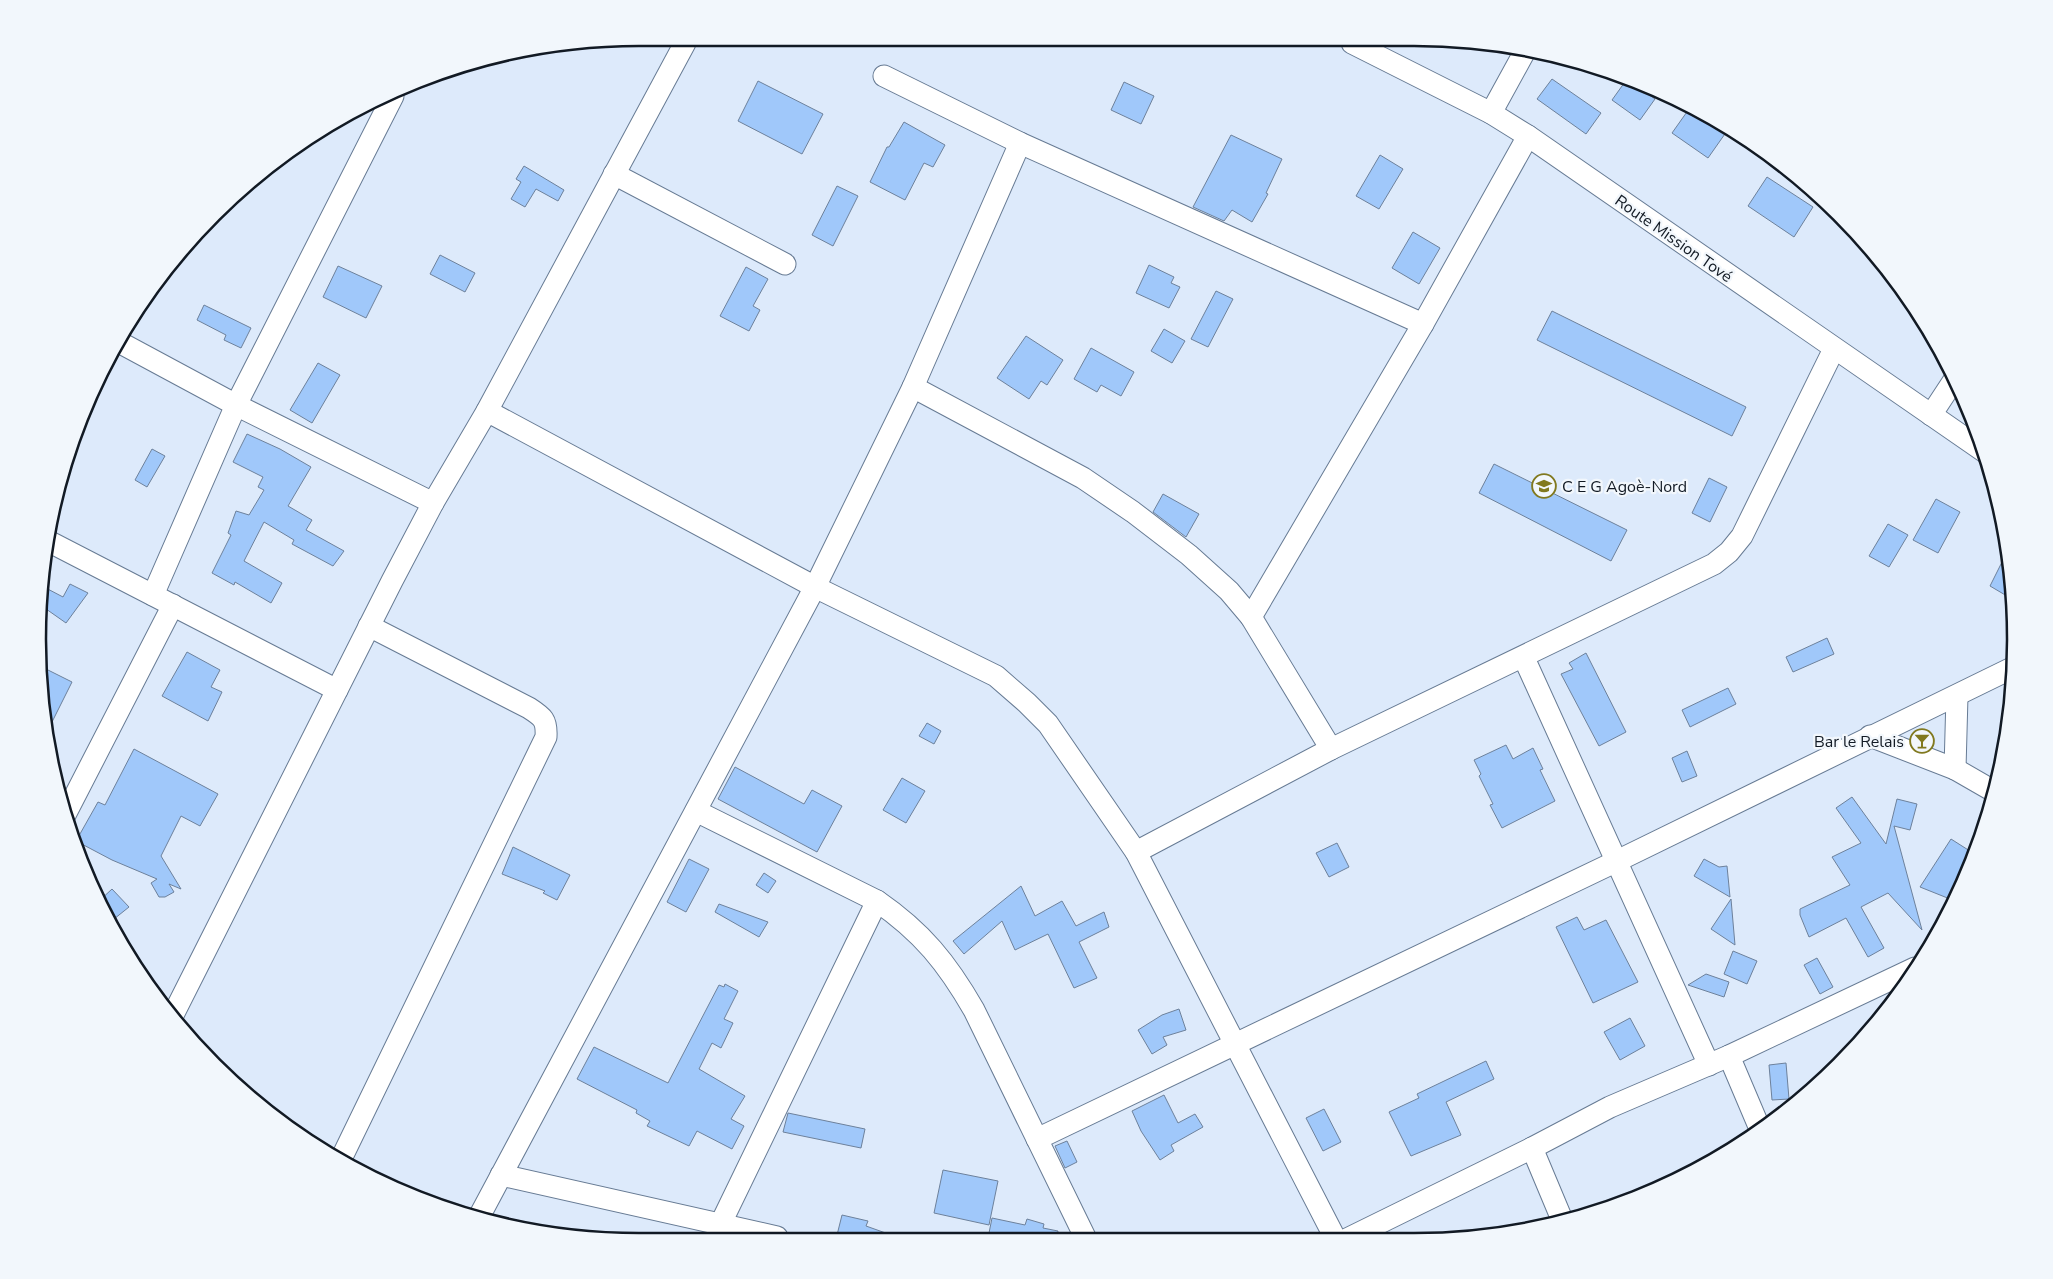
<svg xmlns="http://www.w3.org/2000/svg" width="2053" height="1279" font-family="'Nunito Sans',sans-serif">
  <rect width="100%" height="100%" fill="#ddeafb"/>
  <g fill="#a0c8fa" stroke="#6d819b">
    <path d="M1552 79 1601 113 1586 134 1537 99Z"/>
    <path d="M1627 79 1655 99 1640 120 1612 100Z"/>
    <path d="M758 81 823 114 802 154 738 121Z"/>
    <path d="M1124 82 1154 96 1141 124 1111 110Z"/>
    <path d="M1689 109 1727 131 1708 158 1672 133Z"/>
    <path d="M904 122 945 145 933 167 924 163 905 200 870 182 887 147H889Z"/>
    <path d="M1231 135 1282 159 1266 193 1268 194 1252 222 1232 210 1224 221 1193 207Z"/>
    <path d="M1380 155 1403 169 1379 209 1356 196Z"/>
    <path d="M524 166 564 190 558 201 536 189 525 207 511 199 521 182 516 179Z"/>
    <path d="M1767 177 1813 207 1794 237 1748 206Z"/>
    <path d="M837 186 858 196 833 246 812 235Z"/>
    <path d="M1413 232 1440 248 1419 284 1392 268Z"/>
    <path d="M440 255 475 273 465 292 430 274Z"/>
    <path d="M1149 265 1174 277 1171 283 1180 287 1169 308 1136 293Z"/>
    <path d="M338 266 382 286 366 318 323 297Z"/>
    <path d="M746 267 768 279 753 306 760 310 749 331 720 316Z"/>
    <path d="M1216 291 1233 299 1208 347 1191 339Z"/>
    <path d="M204 305 251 328 241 348 224 340 226 335 197 320Z"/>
    <path d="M1552 311 1746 407 1732 436 1537 340Z"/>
    <path d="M1164 329 1185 341 1172 363 1151 351Z"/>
    <path d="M1026 336 1063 360 1047 385 1041 381 1029 399 997 378Z"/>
    <path d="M1091 348 1134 372 1121 396 1101 385 1097 392 1074 379Z"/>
    <path d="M318 363 340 375 312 423 290 410Z"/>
    <path d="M247 434 280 449 311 467 288 506 312 520 306 530 344 551 333 566 292 544 294 540 264 522 244 561 282 583 271 603 235 582 234 585 212 573 231 535 228 533 236 511 249 515 264 490 258 487 263 477 233 462Z"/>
    <path d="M152 449 165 456 147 487 135 480Z"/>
    <path d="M1494 464 1627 530 1611 561 1479 493Z"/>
    <path d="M1709 478 1727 487 1710 522 1692 513Z"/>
    <path d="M1163 494 1199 514 1186 537 1153 512Z"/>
    <path d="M1936 499 1960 512 1938 553 1913 540Z"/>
    <path d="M1888 524 1908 535 1889 567 1869 556Z"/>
    <path d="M2008 550 2010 561 2012 599 1990 586Z"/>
    <path d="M70 584 88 593 66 623 39 604V600L42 586 63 597Z"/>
    <path d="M1827 638 1834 654 1793 672 1786 657Z"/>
    <path d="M187 652 220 670 211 687 222 692 208 721 162 696Z"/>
    <path d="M1586 653 1626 732 1599 746 1561 674 1573 669 1569 663Z"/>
    <path d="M46 669 72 682 46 734 43 718 41 678Z"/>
    <path d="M1728 688 1736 704 1690 727 1682 710Z"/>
    <path d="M927 723 941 731 934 744 919 736Z"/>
    <path d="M1506 745 1513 759 1533 748 1543 769 1540 770 1555 801 1502 828 1490 805 1493 804 1479 776 1481 774 1474 760Z"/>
    <path d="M134 749 218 794 200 826 181 816 161 856 181 889 169 884 174 892 165 897H159L151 883 157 879 112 860 76 841 98 802 105 805Z"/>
    <path d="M1687 751 1697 776 1682 782 1672 758Z"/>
    <path d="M735 767 804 804 812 790 842 806 817 852 718 799Z"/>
    <path d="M902 778 925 791 906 823 883 810Z"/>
    <path d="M1852 797 1886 844 1897 799 1917 804 1910 830 1894 826 1922 930 1888 893 1861 907 1884 948 1868 957 1846 918 1809 937 1800 915V909L1850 885 1832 857 1861 843 1836 808Z"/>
    <path d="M1951 839 1973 853 1955 901 1920 887Z"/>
    <path d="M1337 843 1349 867 1329 877 1316 853Z"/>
    <path d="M513 847 570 875 557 900 543 893 545 891 502 874Z"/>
    <path d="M689 859 709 869 686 912 667 902Z"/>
    <path d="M1704 859 1719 867 1727 866 1730 897 1694 876Z"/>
    <path d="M764 873 776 881 768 893 756 885Z"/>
    <path d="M1021 886 1035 916 1062 901 1076 926 1104 912 1109 927 1079 942 1097 978 1074 988 1048 934 1015 950 1002 921 964 954 953 941Z"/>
    <path d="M112 889 129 907 109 923 98 902Z"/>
    <path d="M1731 899 1735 945 1711 929Z"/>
    <path d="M719 904 768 922 759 937 715 912Z"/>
    <path d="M1577 917 1584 930 1606 920 1638 982 1593 1003 1556 927Z"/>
    <path d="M1733 951 1757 961 1747 984 1724 974Z"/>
    <path d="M1817 958 1833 987 1820 994 1804 965Z"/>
    <path d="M1706 974 1729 982 1724 997 1688 985Z"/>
    <path d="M725 984 738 991 724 1019 733 1023 721 1048 712 1043 699 1069 745 1096 731 1119 744 1126 732 1149 697 1131 689 1146 647 1126 650 1121 636 1113 637 1110 577 1079 594 1047 668 1083 719 985 724 987Z"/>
    <path d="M1179 1009 1186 1030 1163 1037 1167 1045 1152 1054 1138 1030 1162 1015Z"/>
    <path d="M1630 1018 1645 1046 1620 1060 1604 1032Z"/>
    <path d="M1486 1061 1494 1079 1446 1102 1461 1135 1411 1156 1389 1112 1419 1098 1417 1094Z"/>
    <path d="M1786 1063 1789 1099 1772 1100 1769 1065Z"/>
    <path d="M1164 1095 1178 1123 1195 1114 1203 1127 1171 1145 1174 1151 1160 1160 1141 1131 1132 1111Z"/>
    <path d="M1324 1109 1341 1142 1323 1151 1306 1118Z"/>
    <path d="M788 1113 865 1129 861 1148 783 1132Z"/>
    <path d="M1067 1141 1077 1162 1065 1168 1055 1146Z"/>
    <path d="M943 1170 998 1181 989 1225 934 1213Z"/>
    <path d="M842 1215 868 1221 866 1226 894 1236V1238H850L837 1235Z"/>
    <path d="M992 1218 1025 1225 1027 1219 1044 1224 1043 1228 1058 1231 1057 1238H988Z"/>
  </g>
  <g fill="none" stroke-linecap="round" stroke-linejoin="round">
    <g stroke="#677b94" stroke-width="23">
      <g id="minor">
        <path d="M1352 43 1491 113 1528 136 1985 452"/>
        <path d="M884 76 1020 143 1423 324"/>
        <path d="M1491 113 1525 51"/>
        <path d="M614 174 785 264"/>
        <path d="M117 341 236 405 433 503"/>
        <path d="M913 387 1083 478 1133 512 1189 555 1229 591 1251 617 1331 749"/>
        <path d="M487 411 815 587 996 676 1027 703 1048 724 1136 852 1336 1240"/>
        <path d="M1931 415 1954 380"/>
        <path d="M50 542 337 690"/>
        <path d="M153 595 236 405 393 96"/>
        <path d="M1251 617 1423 324 1528 136"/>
        <path d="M1524 658 1709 1065"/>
        <path d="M1870 736 1955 769 1995 792"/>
        <path d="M1955 769 1957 696"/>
        <path d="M696 811 877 901C922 932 947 963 974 1010L1086 1239"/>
        <path d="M65 815 173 605"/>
        <path d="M1136 852 1331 749 1714 564 1729 552 1742 536 1834 349"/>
        <path d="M172 1017 392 581 433 503 487 411 685 43"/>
        <path d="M1729 1056 1760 1129"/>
        <path d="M1037 1139 1615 862 2014 667"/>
        <path d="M1532 1148 1563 1222"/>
        <path d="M342 1157 546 737C547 720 543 717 529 708L369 626"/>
        <path d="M501 1175 777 1237"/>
        <path d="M480 1215 815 587 913 387 1020 143"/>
        <path d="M720 1225 877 901"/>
        <path d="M1345 1240 1532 1148 1610 1107 1729 1056 1915 968"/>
      </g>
    </g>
    <use href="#minor" stroke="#fff" stroke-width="21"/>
  </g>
  <defs>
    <g id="school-ring" transform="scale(1.25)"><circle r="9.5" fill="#f2f7fc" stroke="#81791f" stroke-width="1.5"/><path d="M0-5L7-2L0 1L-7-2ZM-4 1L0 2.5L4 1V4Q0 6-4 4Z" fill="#81791f"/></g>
    <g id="bar-ring" transform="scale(1.25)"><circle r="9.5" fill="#f2f7fc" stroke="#81791f" stroke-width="1.5"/><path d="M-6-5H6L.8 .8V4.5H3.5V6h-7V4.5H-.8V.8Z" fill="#81791f"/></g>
  </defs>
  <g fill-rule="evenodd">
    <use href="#school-ring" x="1544" y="486"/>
    <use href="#bar-ring" x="1922" y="741"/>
  </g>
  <g text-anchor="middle" stroke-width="4.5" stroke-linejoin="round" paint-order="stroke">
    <g font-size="16" fill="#121a24" stroke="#f2f7fc">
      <text transform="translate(1674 238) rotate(35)" y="6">Route Mission Tové</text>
    </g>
    <g font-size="16" fill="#121a24" stroke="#f2f7fc" text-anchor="start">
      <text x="1562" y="492">C E G Agoè-Nord</text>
      <text x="1904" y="747" text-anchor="end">Bar le Relais</text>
    </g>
  </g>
  <path d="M0 0H2053V1279H0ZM639 46H1414A593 593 0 0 1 2007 639V640A593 593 0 0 1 1414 1233H639A593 593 0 0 1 46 640V639A593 593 0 0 1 639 46Z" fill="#f2f7fc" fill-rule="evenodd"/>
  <path fill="none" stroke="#121a24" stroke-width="2.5" d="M639 46H1414A593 593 0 0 1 2007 639V640A593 593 0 0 1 1414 1233H639A593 593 0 0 1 46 640V639A593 593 0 0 1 639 46Z"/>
</svg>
